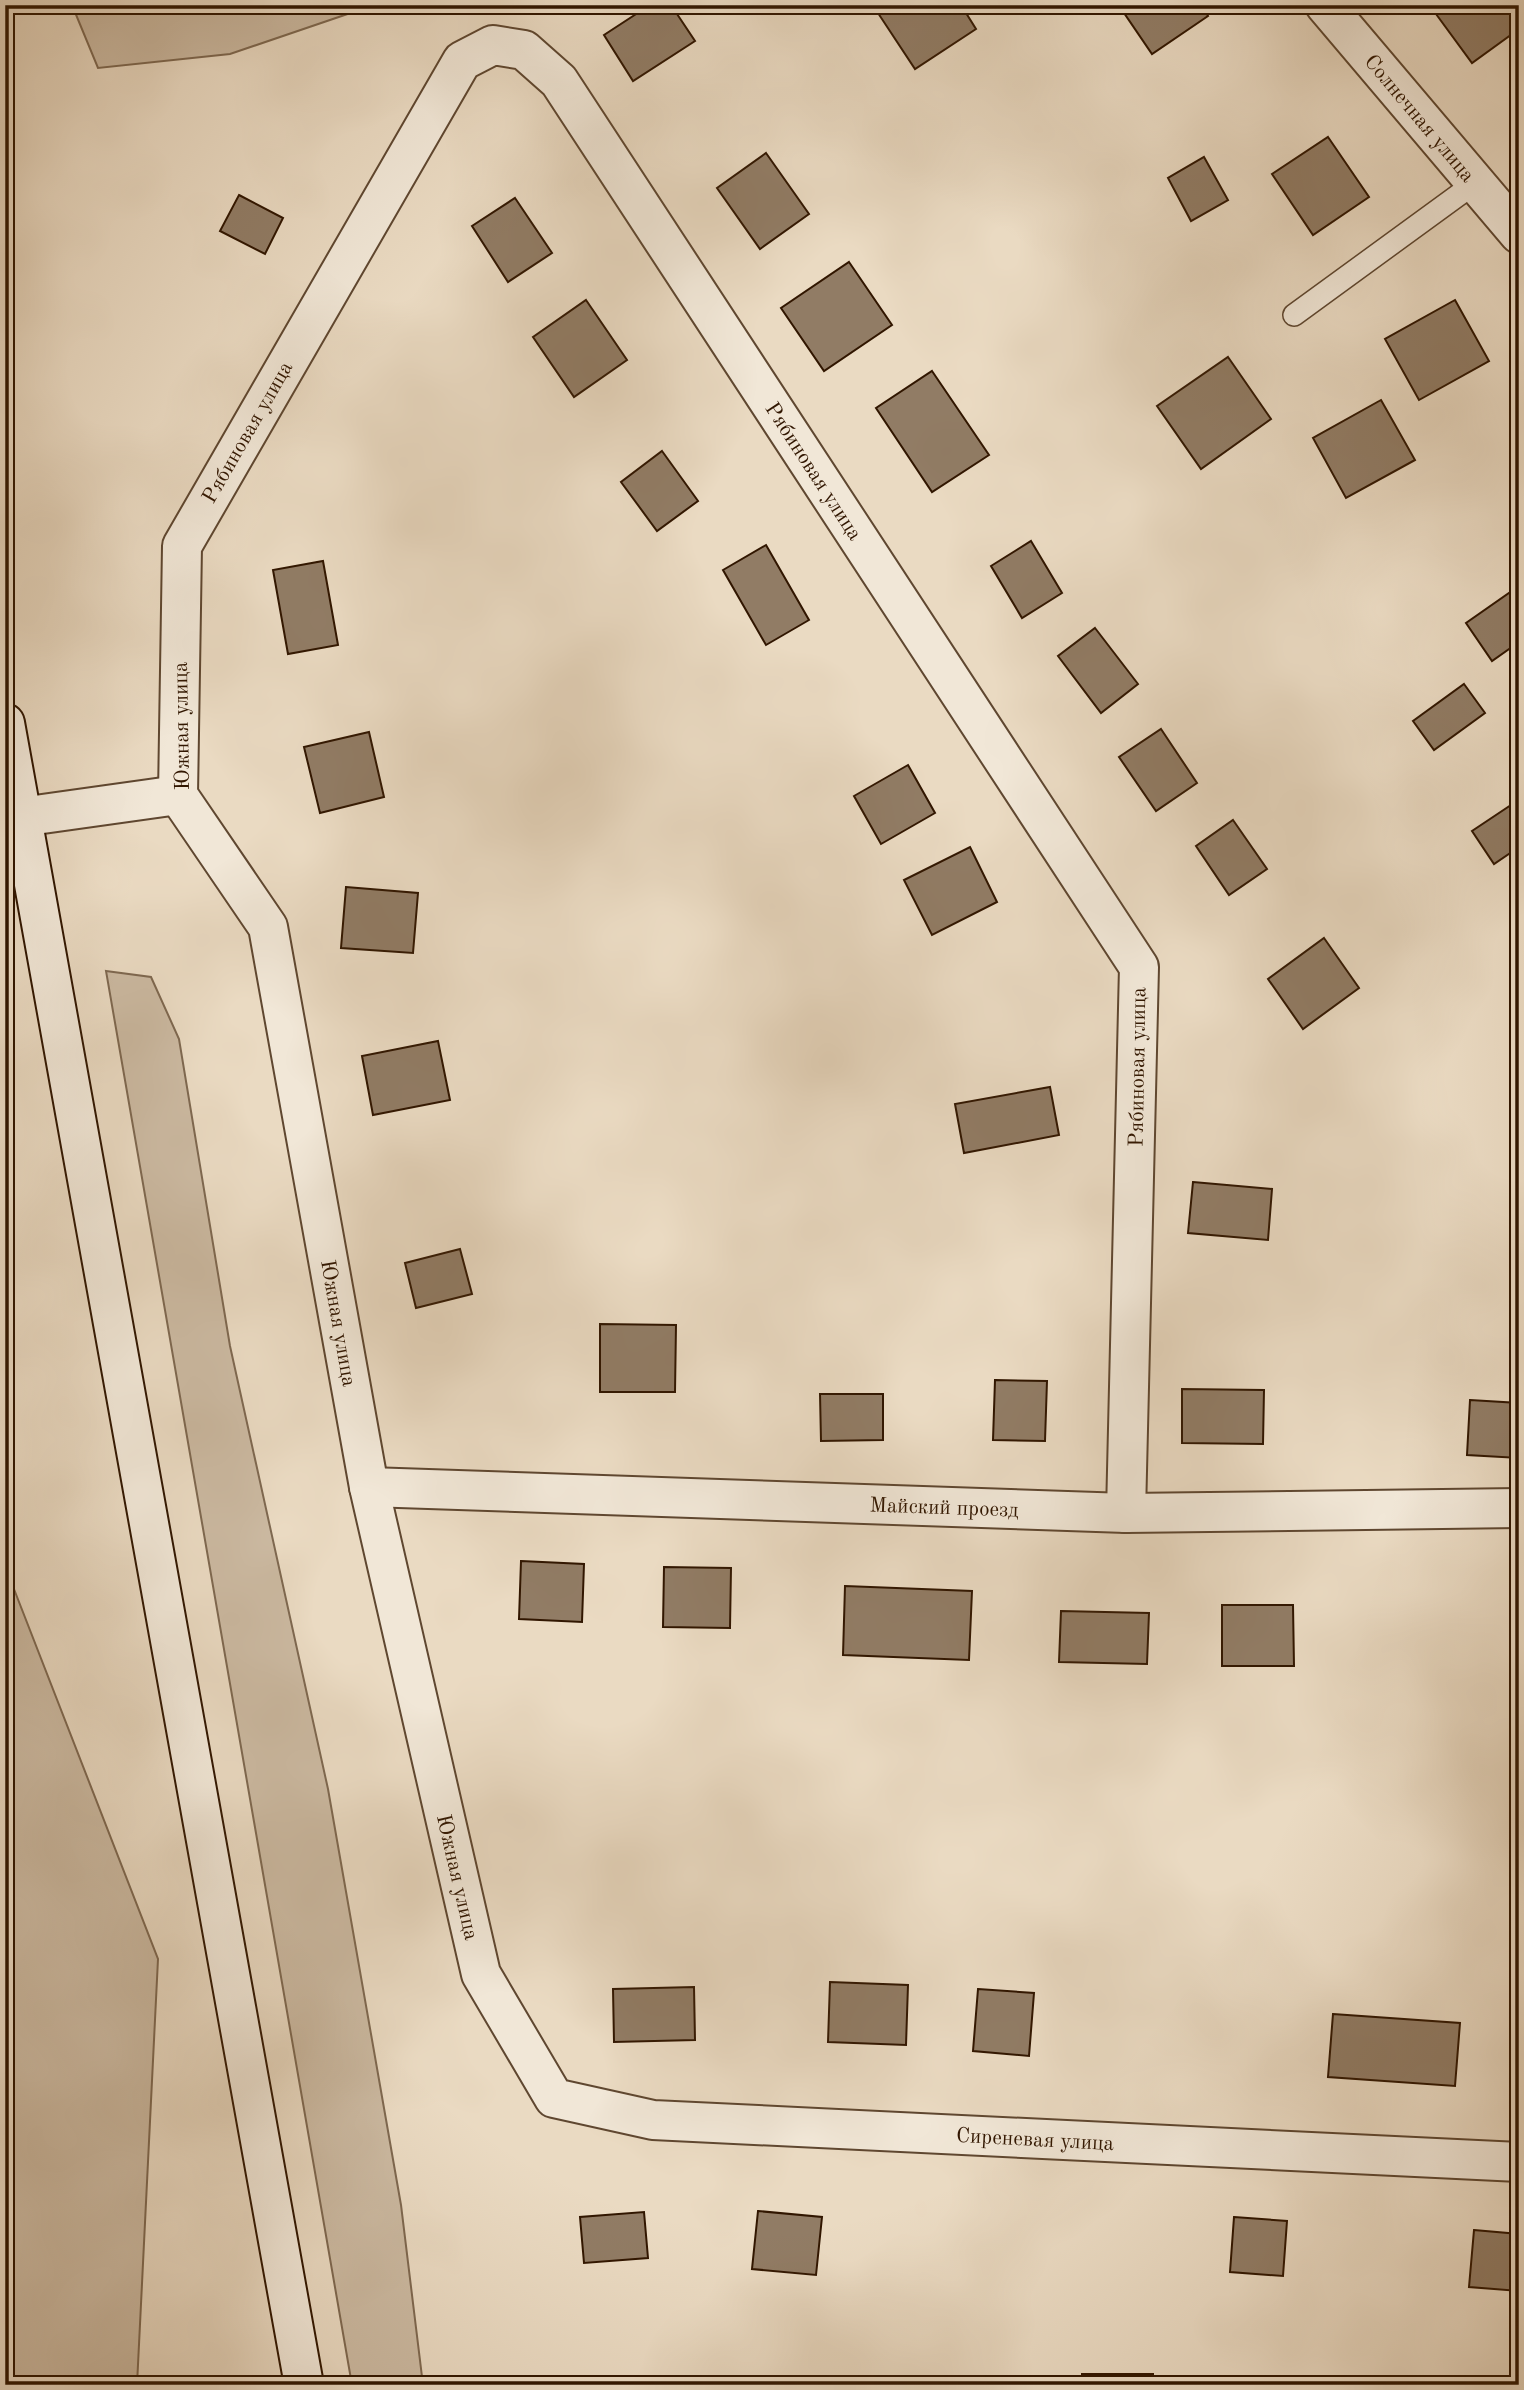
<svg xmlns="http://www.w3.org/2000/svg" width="1524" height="2390" font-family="'Old Standard TT',serif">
  <rect width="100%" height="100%" fill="#eadac2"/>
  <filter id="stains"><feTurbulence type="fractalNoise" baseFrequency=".00286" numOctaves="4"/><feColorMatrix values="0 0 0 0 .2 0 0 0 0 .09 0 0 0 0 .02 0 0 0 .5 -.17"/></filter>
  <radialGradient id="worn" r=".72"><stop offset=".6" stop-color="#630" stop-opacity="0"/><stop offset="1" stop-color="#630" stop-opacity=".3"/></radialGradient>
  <g fill="#cbb9a1" stroke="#7e6850" stroke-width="2">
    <path d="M72 5H374L230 54 98 68Z"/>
    <path d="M106 971 151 977 179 1039 230 1346 328 1789 401 2205 423 2385H352Z"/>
    <path d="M5 1566 158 1959 137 2385H5Z"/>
  </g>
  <g fill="#917c65" stroke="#311600" stroke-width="2">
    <path d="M650 5H671L695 41 633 81 604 35Z"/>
    <path d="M876 5H961L976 29 915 69 874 7Z"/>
    <path d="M1122 5H1201L1208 16 1152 54 1120 7Z"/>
    <path d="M1447 5H1507L1519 21V29L1472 63 1436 14Z"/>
    <path d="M1328 137 1369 197 1313 235 1272 174Z"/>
    <path d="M766 153 809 214 760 249 717 188Z"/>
    <path d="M1204 157 1228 200 1191 221 1168 178Z"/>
    <path d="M239 195 283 218 265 254 220 231Z"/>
    <path d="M515 198 552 253 508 282 472 226Z"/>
    <path d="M849 262 892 325 824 371 781 308Z"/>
    <path d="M586 300 627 360 574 397 533 337Z"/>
    <path d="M1455 300 1489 361 1419 400 1385 339Z"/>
    <path d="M1228 357 1271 419 1201 469 1157 406Z"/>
    <path d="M932 371 989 455 932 492 876 408Z"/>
    <path d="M1381 400 1415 460 1346 498 1313 438Z"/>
    <path d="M662 451 698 501 657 531 621 482Z"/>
    <path d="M1031 541 1062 593 1022 618 991 566Z"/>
    <path d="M766 545 809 620 766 645 723 570Z"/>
    <path d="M323 561 338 645 288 654 273 570Z"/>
    <path d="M1519 586V642L1492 661 1466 623Z"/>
    <path d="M1095 628 1138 684 1101 713 1058 656Z"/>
    <path d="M1464 684 1485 713 1434 750 1413 721Z"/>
    <path d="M1161 729 1197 783 1156 811 1119 757Z"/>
    <path d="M369 732 384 797 320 813 304 747Z"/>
    <path d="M908 765 935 813 881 844 854 796Z"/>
    <path d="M1517 801 1519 803V847L1494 864 1472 831Z"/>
    <path d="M1233 820 1267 869 1229 895 1196 846Z"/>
    <path d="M970 847 997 902 932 935 904 880Z"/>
    <path d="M346 887 418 893 413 953 341 948Z"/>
    <path d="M1324 938 1359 988 1303 1029 1268 979Z"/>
    <path d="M438 1041 450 1100 373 1115 362 1056Z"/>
    <path d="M1050 1087 1059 1135 964 1153 955 1104Z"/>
    <path d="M1193 1182 1272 1189 1268 1240 1188 1233Z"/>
    <path d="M460 1249 472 1294 416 1308 405 1263Z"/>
    <path d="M600 1324 676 1325 675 1392H600Z"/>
    <path d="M995 1380 1047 1381 1045 1441 993 1440Z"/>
    <path d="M1182 1389 1264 1390 1263 1444 1182 1443Z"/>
    <path d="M820 1394H883V1440L821 1441Z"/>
    <path d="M1470 1400 1519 1403V1458L1467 1455Z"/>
    <path d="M521 1561 584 1564 582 1622 519 1619Z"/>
    <path d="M664 1567 731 1568 730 1628 663 1627Z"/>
    <path d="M845 1586 972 1591 969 1660 843 1655Z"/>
    <path d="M1222 1605H1293L1294 1666H1222Z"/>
    <path d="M1061 1611 1149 1613 1147 1664 1059 1662Z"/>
    <path d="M830 1982 908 1985 906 2045 828 2042Z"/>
    <path d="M694 1987 695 2040 614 2042 613 1989Z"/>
    <path d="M978 1989 1034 1993 1029 2056 973 2051Z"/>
    <path d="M1333 2014 1460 2023 1455 2086 1328 2077Z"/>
    <path d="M758 2211 822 2217 816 2275 752 2269Z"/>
    <path d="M644 2212 648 2258 584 2263 580 2217Z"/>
    <path d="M1234 2217 1287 2221 1283 2276 1230 2272Z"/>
    <path d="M1474 2230 1519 2234V2291L1469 2287Z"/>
    <rect x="1082" y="2374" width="71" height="11"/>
  </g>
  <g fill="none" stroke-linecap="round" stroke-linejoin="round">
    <g stroke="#5f4730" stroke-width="24">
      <path id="lane" d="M1294 315 1475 183"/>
    </g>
    <g stroke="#5f4730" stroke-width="42">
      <g id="street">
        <path d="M1325 5 1519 234"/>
        <path d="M21 817 178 795"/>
        <path d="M369 1487 1126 1513 1519 1508"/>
        <path d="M1126 1513 1139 967 559 81 524 50 493 45 462 61 182 546 178 795 268 927 369 1487 481 1974 554 2098 653 2120 1519 2162"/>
      </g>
    </g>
    <g stroke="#311600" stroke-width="42">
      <path id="secondary" d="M5 723 304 2385"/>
    </g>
    <use href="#lane" stroke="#f1e7d7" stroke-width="21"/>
    <use href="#street" stroke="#f1e7d7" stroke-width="38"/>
    <use href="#secondary" stroke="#f1e7d7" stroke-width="38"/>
  </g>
  <g text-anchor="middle" stroke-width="6" stroke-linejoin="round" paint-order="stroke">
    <g font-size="21" fill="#311600" stroke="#f1e7d7">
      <text transform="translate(1420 118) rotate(50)" y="7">Солнечная улица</text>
      <text transform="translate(247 432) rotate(-60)" y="7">Рябиновая улица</text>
      <text transform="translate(814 471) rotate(57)" y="7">Рябиновая улица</text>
      <text transform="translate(181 726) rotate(-91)" y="7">Южная улица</text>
      <text transform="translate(1137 1067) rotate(-89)" y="7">Рябиновая улица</text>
      <text transform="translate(339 1323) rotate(80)" y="7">Южная улица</text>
      <text transform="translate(944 1507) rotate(2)" y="7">Майский проезд</text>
      <text transform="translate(458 1877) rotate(77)" y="7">Южная улица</text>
      <text transform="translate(1035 2139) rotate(3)" y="7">Сиреневая улица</text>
    </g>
  </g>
  <rect width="1524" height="2390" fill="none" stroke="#eadac2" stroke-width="28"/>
  <rect x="7" y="7" width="1510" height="2376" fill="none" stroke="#311600" stroke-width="3.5"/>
  <rect x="14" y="14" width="1496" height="2362" fill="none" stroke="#311600" stroke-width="2"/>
  <rect width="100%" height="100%" filter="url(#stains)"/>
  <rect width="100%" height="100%" fill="url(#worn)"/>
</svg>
